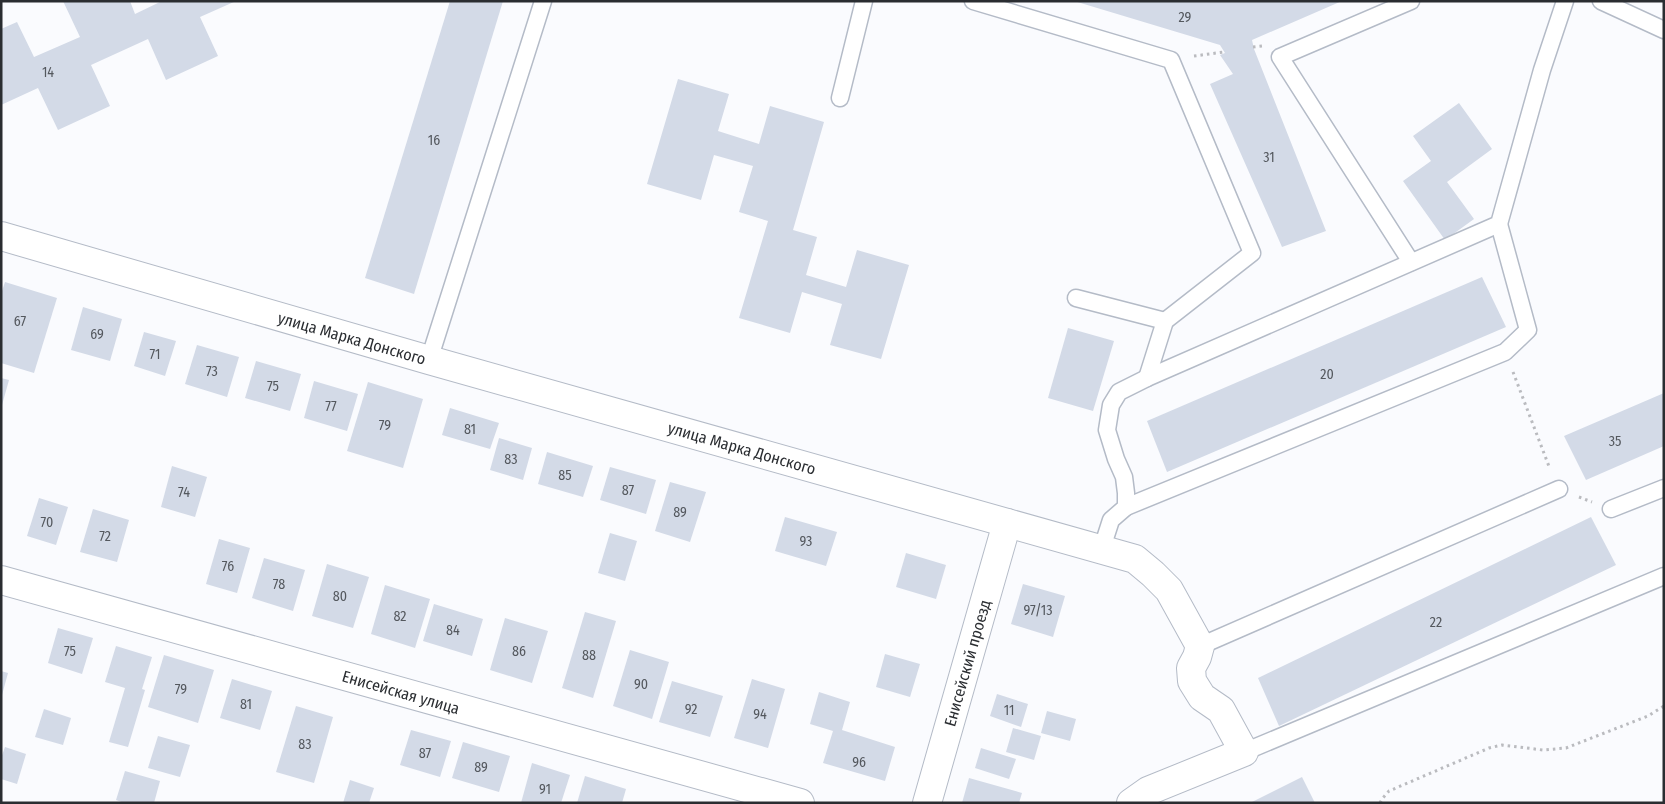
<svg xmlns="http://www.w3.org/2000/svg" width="1665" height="804" font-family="'Fira Sans Condensed',sans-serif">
  <rect width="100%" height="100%" fill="#fafbfe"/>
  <g fill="#d3dae7">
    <path d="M63 1H130L135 14 162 1H236L200 17 218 56 166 80 148 39 91 65 110 106 58 130 38 88 1 105V29L17 22 34 57 80 37Z"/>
    <path d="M450 1H503L414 294 365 278Z"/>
    <path d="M1074 1H1342L1252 40 1254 49 1326 231 1282 247 1210 84 1233 74 1220 55 1225 53 1220 45Z"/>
    <path d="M678 79 729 94 718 131 759 144 770 106 824 122 793 230 817 237 806 275 846 287 857 250 909 265 881 359 830 345 842 304 802 292 790 333 739 318 768 221 739 212 753 166 714 155 701 200 647 184Z"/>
    <path d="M1459 103 1492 149 1447 182 1474 219 1445 240 1403 181 1431 161 1413 136Z"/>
    <path d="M1482 277 1506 327 1167 472 1147 421Z"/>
    <path d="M5 282 57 298 34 373 1 363V294Z"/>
    <path d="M83 307 122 319 110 361 71 350Z"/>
    <path d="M1068 328 1114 341 1093 411 1048 398Z"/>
    <path d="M144 332 176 341 165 376 134 366Z"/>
    <path d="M197 345 239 357 227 397 185 384Z"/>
    <path d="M256 361 301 374 290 411 245 398Z"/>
    <path d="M1 378 9 380 2 405H1Z"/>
    <path d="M314 381 358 394 347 431 304 418Z"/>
    <path d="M368 382 423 399 403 468 347 451Z"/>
    <path d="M1664 393V446L1586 480 1564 436Z"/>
    <path d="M450 408 499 423 490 449 442 435Z"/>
    <path d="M499 438 532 448 523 480 490 470Z"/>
    <path d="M547 452 593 466 583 497 538 484Z"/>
    <path d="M172 466 207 477 195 517 161 507Z"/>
    <path d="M610 467 656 480 646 514 600 500Z"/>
    <path d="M670 482 706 492 690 542 655 531Z"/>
    <path d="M39 498 68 507 56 545 27 536Z"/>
    <path d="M93 509 129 520 117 562 80 552Z"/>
    <path d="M785 517 837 532 826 566 775 551Z"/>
    <path d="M1591 517 1616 565 1279 726 1258 678Z"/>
    <path d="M610 533 637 541 625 581 598 573Z"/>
    <path d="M219 539 250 548 237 593 206 584Z"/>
    <path d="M906 553 946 565 936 599 896 587Z"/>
    <path d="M264 558 305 570 293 611 252 598Z"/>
    <path d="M327 564 369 577 353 628 312 616Z"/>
    <path d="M1023 584 1065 596 1053 637 1011 624Z"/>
    <path d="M385 585 430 599 415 648 371 634Z"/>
    <path d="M434 604 483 619 472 656 423 641Z"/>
    <path d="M585 612 616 621 593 698 562 688Z"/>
    <path d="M505 618 548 631 532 683 490 670Z"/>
    <path d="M58 628 93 638 82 674 48 663Z"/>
    <path d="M116 646 152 657 142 689 145 690 128 747 109 742 125 688 105 682Z"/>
    <path d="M630 650 669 662 652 719 613 706Z"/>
    <path d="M885 654 920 664 910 697 876 687Z"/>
    <path d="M164 655 214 670 198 723 148 707Z"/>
    <path d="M1 671 8 673 2 695H1Z"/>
    <path d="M232 679 272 691 260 730 220 718Z"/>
    <path d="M752 679 785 689 768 748 734 738Z"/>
    <path d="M672 681 723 696 710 737 659 722Z"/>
    <path d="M819 692 850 702 842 730 895 747 885 781 823 763 833 731 810 724Z"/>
    <path d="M997 694 1028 704 1021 727 990 716Z"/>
    <path d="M296 706 333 717 314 783 276 772Z"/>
    <path d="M44 709 71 718 63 745 35 737Z"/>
    <path d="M1047 711 1076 719 1070 741 1041 733Z"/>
    <path d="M1013 728 1041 736 1034 760 1006 752Z"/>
    <path d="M411 730 451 741 440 777 400 765Z"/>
    <path d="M158 736 190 745 180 777 148 768Z"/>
    <path d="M463 742 510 756 499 792 452 778Z"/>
    <path d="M5 747 26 754 17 784 1 779V758Z"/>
    <path d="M981 748 1016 759 1009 779 975 768Z"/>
    <path d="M532 763 570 775 561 803H521Z"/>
    <path d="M125 771 160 781 154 803H124L116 800Z"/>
    <path d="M585 776 626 789 622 803H577Z"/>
    <path d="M1302 777 1315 803H1250Z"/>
    <path d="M969 778 1022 793 1019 803H962Z"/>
    <path d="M350 780 374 788 369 803H343Z"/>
  </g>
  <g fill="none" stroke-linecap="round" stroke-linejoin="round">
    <g stroke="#b4bbc7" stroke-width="19">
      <g id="service">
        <path d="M973 1 1171 60 1252 253 1165 321"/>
        <path d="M1601 1 1664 30"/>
        <path d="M840 98 864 1"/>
        <path d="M1411 262 1280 57 1411 1"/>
        <path d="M1076 298 1165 321 1147 378"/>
        <path d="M429 360 543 1"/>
        <path d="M1126 507 1505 352 1528 330 1499 224"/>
        <path d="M1611 509 1664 488"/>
        <path d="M1102 548 1111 520 1126 507V493L1124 477 1116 459 1107 430 1111 405 1119 392 1147 378 1499 224 1542 70 1565 1"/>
        <path d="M1200 646 1559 489"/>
        <path d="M1244 752 1664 576"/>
      </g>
    </g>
    <g stroke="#b4bbc7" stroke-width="30">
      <g id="minor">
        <path d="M1 236 429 360 1135 559 1153 574 1169 590 1200 646 1197 657 1191 668 1192 681 1202 697 1221 710 1244 752 1148 791 1131 803"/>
        <path d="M1 580 800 803"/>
        <path d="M927 803 1007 523"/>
      </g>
    </g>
    <g stroke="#babbbf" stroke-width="3" stroke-dasharray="2.5 4" stroke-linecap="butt">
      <path d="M1253 47 1262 46"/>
      <path d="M1194 56 1224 52"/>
      <path d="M1513 372 1550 469"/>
      <path d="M1579 497 1592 502"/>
      <path d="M1380 803 1382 799 1389 791 1489 748 1502 745 1543 750 1566 748 1648 716 1664 706"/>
    </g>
    <use href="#service" stroke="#fff" stroke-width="16"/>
    <use href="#minor" stroke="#fff" stroke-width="28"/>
  </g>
  <g text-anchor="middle" stroke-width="4" stroke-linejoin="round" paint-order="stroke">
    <g font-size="14" fill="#54585e">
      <text x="1185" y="22">29</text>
      <text x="48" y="77">14</text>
      <text x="434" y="145">16</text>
      <text x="1269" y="162">31</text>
      <text x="20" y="326">67</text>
      <text x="97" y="339">69</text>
      <text x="155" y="359">71</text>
      <text x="212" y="376">73</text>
      <text x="1327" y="379">20</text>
      <text x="273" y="391">75</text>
      <text x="331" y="411">77</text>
      <text x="385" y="430">79</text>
      <text x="470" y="434">81</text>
      <text x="1615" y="446">35</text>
      <text x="511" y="464">83</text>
      <text x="565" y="480">85</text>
      <text x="628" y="495">87</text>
      <text x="184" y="497">74</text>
      <text x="680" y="517">89</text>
      <text x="47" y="527">70</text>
      <text x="105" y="541">72</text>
      <text x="806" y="546">93</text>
      <text x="228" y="571">76</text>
      <text x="279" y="589">78</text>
      <text x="340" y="601">80</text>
      <text x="1038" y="615">97/13</text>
      <text x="400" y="621">82</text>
      <text x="1436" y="627">22</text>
      <text x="453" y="635">84</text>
      <text x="70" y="656">75</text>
      <text x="519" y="656">86</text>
      <text x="589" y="660">88</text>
      <text x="641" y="689">90</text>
      <text x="181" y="694">79</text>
      <text x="246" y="709">81</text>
      <text x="691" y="714">92</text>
      <text x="1009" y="715">11</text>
      <text x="760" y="719">94</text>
      <text x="305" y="749">83</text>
      <text x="425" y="758">87</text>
      <text x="859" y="767">96</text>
      <text x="481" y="772">89</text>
      <text x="545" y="794">91</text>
    </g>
    <g font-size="16" fill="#2a2d31" stroke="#fff">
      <text transform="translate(352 338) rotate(16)" y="6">улица Марка Донского</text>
      <text transform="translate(742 448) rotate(16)" y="6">улица Марка Донского</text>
      <text transform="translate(967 663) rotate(-74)" y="6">Енисейский проезд</text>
      <text transform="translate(401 692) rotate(16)" y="6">Енисейская улица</text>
    </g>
  </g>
  <rect width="1665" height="804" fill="none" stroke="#2a2d31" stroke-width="5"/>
</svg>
